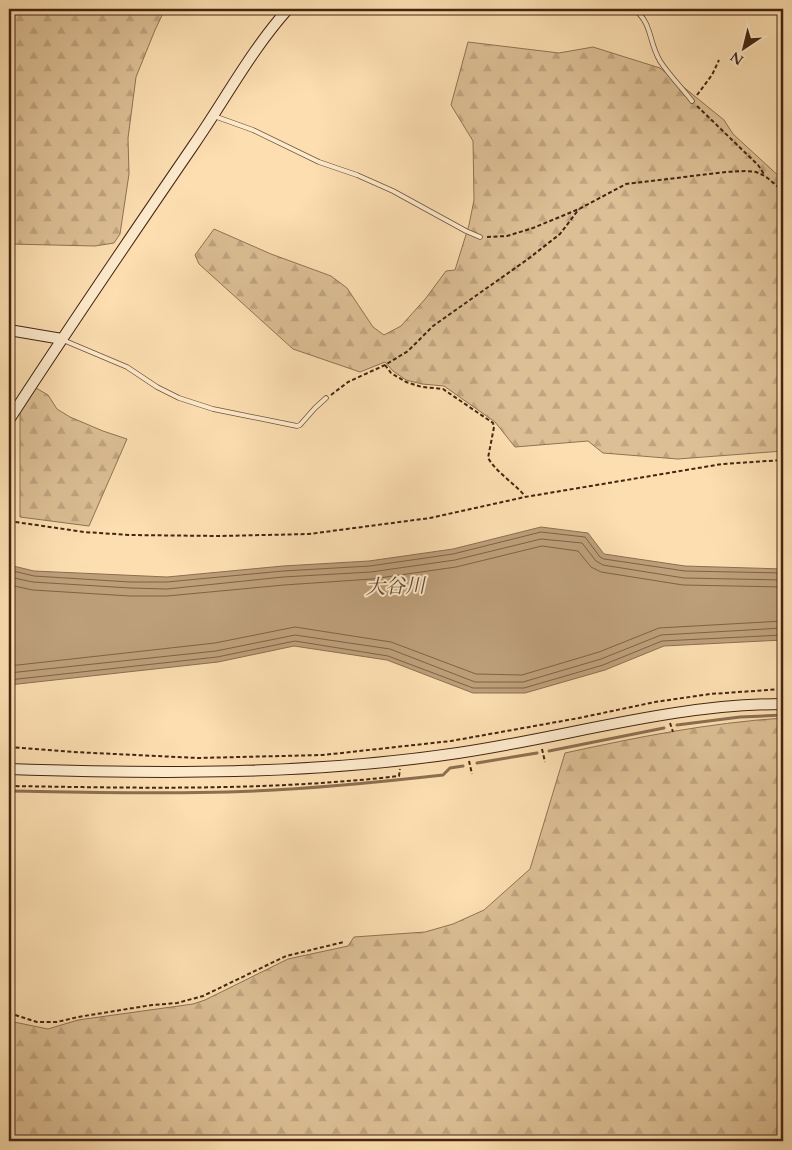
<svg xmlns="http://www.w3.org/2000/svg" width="792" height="1150" font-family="Cardo,'Noto Serif JP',serif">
  <defs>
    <pattern id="forest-firs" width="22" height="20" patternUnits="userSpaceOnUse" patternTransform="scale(1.25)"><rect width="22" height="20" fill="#ddbf95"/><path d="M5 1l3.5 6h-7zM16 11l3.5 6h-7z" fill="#bfa47f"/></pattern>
  </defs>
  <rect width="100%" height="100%" fill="#fcdeb0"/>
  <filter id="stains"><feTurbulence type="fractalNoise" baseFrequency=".004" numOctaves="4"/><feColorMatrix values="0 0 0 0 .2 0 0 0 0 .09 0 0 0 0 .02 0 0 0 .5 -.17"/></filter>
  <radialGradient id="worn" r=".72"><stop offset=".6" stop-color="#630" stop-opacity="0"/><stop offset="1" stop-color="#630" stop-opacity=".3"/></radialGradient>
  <g fill="url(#forest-firs)" stroke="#907253">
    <path d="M9 9H165L155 30 136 77 128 138 129 174 120 234 114 243 95 246 9 244Z"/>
    <path d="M468 42 559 53 593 47 660 68 724 120 733 134 783 180V451L678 459 603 453 588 441 515 447 495 422 444 386 422 384 406 380 393 371 385 362 360 372 293 349 199 264 195 255 214 229 271 254 331 276 347 288 373 327 384 335 401 326 426 298 446 271 455 270 469 225 474 200 473 141 451 105Z"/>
    <path d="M36 388 48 395 57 409 70 417 103 431 127 439 89 526 20 517V411Z"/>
    <path d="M783 718V1141H9V1021L48 1029 78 1020 193 1004 205 1000 288 959 348 946 354 937 425 932 453 924 484 910 530 869 565 753C638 737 708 723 783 718Z"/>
  </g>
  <path fill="#bd9f7a" stroke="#8c6e50" d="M541 527 588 533 604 554 685 566 783 569V640L664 646 605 670 525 693H473L387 660 294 646 218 662 9 685V565L34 571 167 577 283 566 369 561 453 549Z"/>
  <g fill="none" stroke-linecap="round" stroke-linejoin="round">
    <g stroke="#806246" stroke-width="1">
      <path d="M9 570 34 576 130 582H167L283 571 370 566 453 554 541 532 585 537 600 557 604 559 685 571 783 573"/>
      <path d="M9 577 33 582 130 588 167 589 283 577 371 572 455 560 541 539 582 543 596 561 603 565 684 578 783 580"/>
      <path d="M9 585 33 590 130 596H167L284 585 372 579 456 567 542 546 578 551 591 567 601 572 683 585 783 587"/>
      <path d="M9 666 215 643 295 627 391 642 476 674 522 675 599 652 659 628 783 621"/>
      <path d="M9 673 216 651 295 635 390 649 475 682H523L601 659 661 635 783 628"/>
      <path d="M9 680 217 657 295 641 388 656 473 688H524L603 665 662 641 783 635"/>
    </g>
    <g stroke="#8c6e50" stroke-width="3">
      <path d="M677 725 740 717 783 715"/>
      <path d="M549 751 664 728"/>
      <path d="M477 763 537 753"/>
      <path d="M9 791C82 792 155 794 228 792 300 790 372 783 443 775L450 768 463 766"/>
    </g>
    <g stroke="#715339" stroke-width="5.5">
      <g id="lane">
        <path d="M634 9C653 24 648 41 660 61 669 75 682 88 692 101"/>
        <path d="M214 116 253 130 319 162 357 175 393 191 466 231 480 237"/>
        <path d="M63 340 127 367 157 387 179 398 213 409 297 426 300 425 315 408 326 398"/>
      </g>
    </g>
    <g stroke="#432511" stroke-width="12">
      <g id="secondary">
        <path d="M9 330 62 339"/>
        <path d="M9 420C69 327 132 235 195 143 226 98 252 49 288 9"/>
        <path d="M9 769C159 774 310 775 458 753 567 737 673 704 783 704"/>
      </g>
    </g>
    <g stroke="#432511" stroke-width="2" stroke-dasharray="4 2.5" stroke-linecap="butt">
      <path d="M697 95 712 75 719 60"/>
      <path d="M697 106 758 165 764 174"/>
      <path d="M487 237 507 236 533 228 579 209 626 184 726 172 746 171 756 172 765 176 783 191"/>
      <path d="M385 365 391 373 406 382 422 387 443 389 493 423 494 427 488 458C497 473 514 483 525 496"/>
      <path d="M331 395 348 382 385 365 408 351 433 326 528 259 560 234 579 209"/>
      <path d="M9 521 84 532 130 535 220 536 309 534 430 518 525 497 722 464 783 460"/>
      <path d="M670 723 673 732"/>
      <path d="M9 747 73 752 198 758 323 755 451 741 579 718 655 702 710 694 783 689"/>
      <path d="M542 749 545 762"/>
      <path d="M469 761 472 774"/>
      <path d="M9 786C139 788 269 791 399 776L400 769"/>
      <path d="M9 1013 37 1022H57L78 1017 152 1005 177 1003 203 996 286 956 344 942"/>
    </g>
    <use href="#lane" stroke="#fdeacc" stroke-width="4"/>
    <use href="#secondary" stroke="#fdeacc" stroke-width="10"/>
  </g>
  <g text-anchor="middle" stroke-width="4" stroke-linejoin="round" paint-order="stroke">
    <g font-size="20" font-style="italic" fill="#684a30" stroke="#fdeacc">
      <text transform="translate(395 586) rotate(-2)" y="7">大谷川</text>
    </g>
  </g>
  <rect width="792" height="1150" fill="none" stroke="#fcdeb0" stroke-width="30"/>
  <rect x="10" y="10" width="772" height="1130" fill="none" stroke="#432511" stroke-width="2.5"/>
  <rect x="15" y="15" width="762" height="1120" fill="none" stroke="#432511"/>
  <g transform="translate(744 48) rotate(215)" stroke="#fdeacc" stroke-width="4" paint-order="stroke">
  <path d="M0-4L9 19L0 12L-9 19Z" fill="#432511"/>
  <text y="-8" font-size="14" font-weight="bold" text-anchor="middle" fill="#432511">N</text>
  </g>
  <rect width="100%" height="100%" filter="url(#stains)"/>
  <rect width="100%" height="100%" fill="url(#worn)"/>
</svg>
